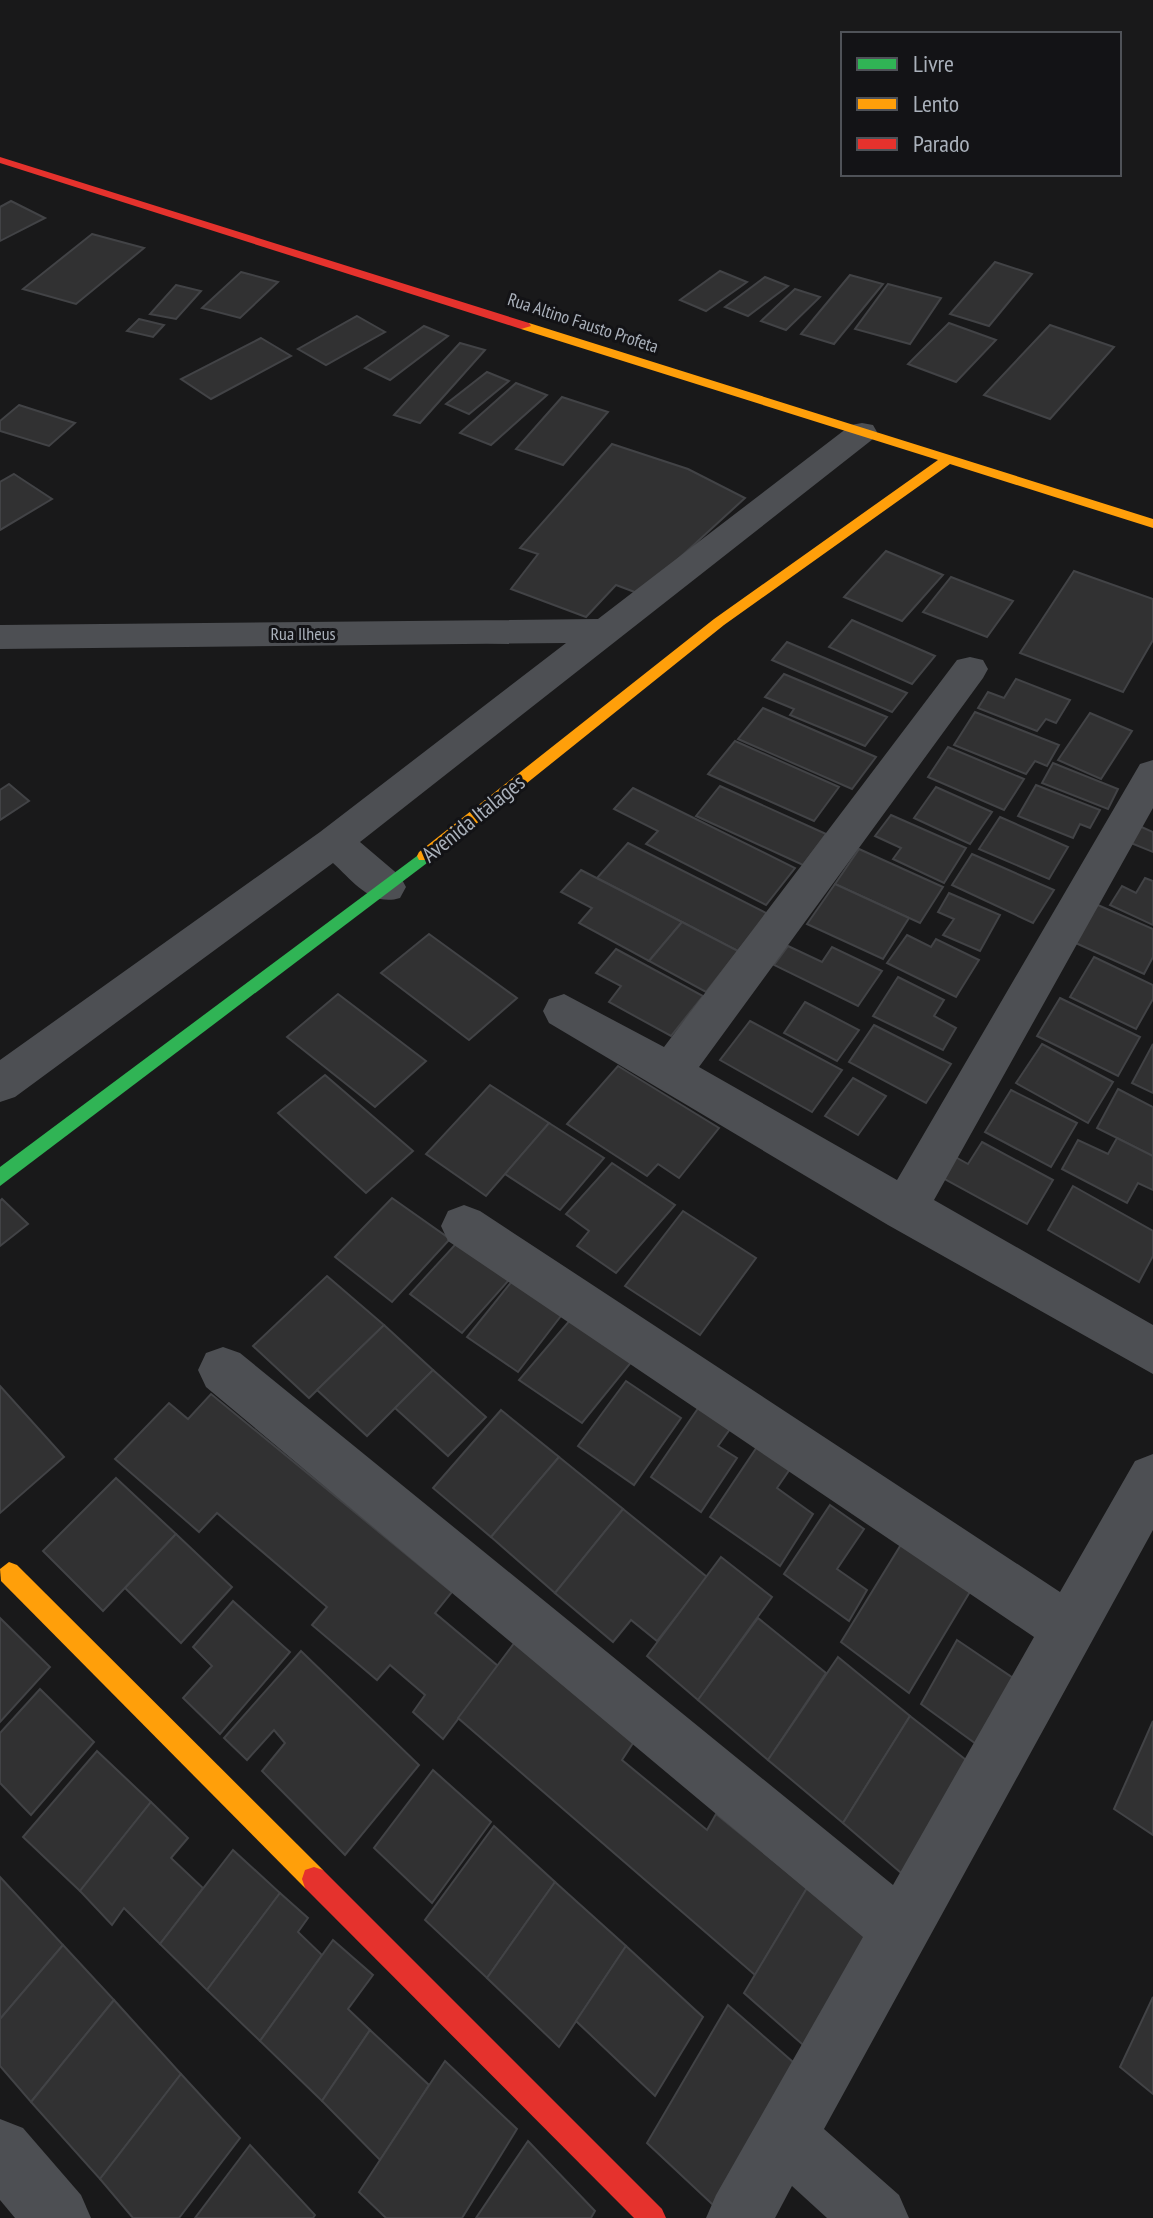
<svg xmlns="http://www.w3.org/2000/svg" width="1153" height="2218" font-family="'PT Sans Narrow',sans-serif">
  <rect width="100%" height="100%" fill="#19191a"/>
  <g fill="#313132" stroke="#424346" stroke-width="2">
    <path d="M11 201 45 218 0 241V207Z"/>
    <path d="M92 234 144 248 76 304 23 289Z"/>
    <path d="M995 262 1032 274 989 326 950 314Z"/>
    <path d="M720 271 747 282 706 311 680 300Z"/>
    <path d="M241 272 278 282 240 318 202 308Z"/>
    <path d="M850 275 883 284 834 344 801 334Z"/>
    <path d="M765 277 788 286 748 316 725 307Z"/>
    <path d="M888 284 941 298 910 344 855 329Z"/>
    <path d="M176 285 201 291 176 319 150 314Z"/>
    <path d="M795 289 820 297 786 330 761 321Z"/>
    <path d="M357 316 385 332 326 365 298 349Z"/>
    <path d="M139 319 164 325 153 337 127 331Z"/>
    <path d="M949 323 996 340 956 382 908 364Z"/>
    <path d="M1050 325 1114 347 1050 419 984 395Z"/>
    <path d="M424 326 448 336 390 380 365 368Z"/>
    <path d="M261 338 291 356 211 399 181 379Z"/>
    <path d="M460 343 485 350 420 423 394 415Z"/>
    <path d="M487 372 509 381 469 414 446 404Z"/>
    <path d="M516 383 547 395 491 445 460 433Z"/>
    <path d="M562 397 608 412 563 465 516 449Z"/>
    <path d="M19 405 75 423 49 446 0 431V421Z"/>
    <path d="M612 444 688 469 745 498 640 594 616 585 586 617 511 589 538 554 520 548Z"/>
    <path d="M14 474 52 499 0 530V482Z"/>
    <path d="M886 551 943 575 902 621 844 597Z"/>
    <path d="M1074 571 1153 599V640L1123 692 1020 653Z"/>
    <path d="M951 577 1013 601 987 637 923 612Z"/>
    <path d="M852 620 935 656 912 684 829 647Z"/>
    <path d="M787 642 907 693 892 712 772 660Z"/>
    <path d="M784 674 887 717 865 746 790 715 794 709 765 697Z"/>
    <path d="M1016 679 1070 700 1056 723 1046 719 1037 731 978 708 988 692 1004 698Z"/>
    <path d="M763 708 876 757 852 789 738 739Z"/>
    <path d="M975 712 1059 745 1047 766 1035 761 1026 774 954 745Z"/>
    <path d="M1090 713 1132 731 1101 779 1058 760Z"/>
    <path d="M735 741 839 787 814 821 708 774Z"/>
    <path d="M948 747 1024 779 1004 810 928 777Z"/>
    <path d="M1053 763 1118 789 1108 809 1042 783Z"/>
    <path d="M9 784 29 801 0 820V790Z"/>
    <path d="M1036 785 1100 810 1090 828 1080 824 1073 838 1018 816Z"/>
    <path d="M720 786 826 834 803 865 696 816Z"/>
    <path d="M936 787 992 812 970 844 914 818Z"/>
    <path d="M633 788 795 868 766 905 646 844 658 831 614 809Z"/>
    <path d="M891 815 966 848 944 883 893 859 901 848 875 836Z"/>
    <path d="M1000 817 1068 847 1049 879 979 849Z"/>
    <path d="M1137 825 1153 832V852L1126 841Z"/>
    <path d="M628 843 768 914 738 951 597 878Z"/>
    <path d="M859 849 943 887 920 923 835 884Z"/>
    <path d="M972 854 1054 890 1033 923 952 885Z"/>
    <path d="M581 870 682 922 649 961 579 923 592 908 561 892Z"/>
    <path d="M1145 878 1153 881V925L1110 905 1122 886 1136 893Z"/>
    <path d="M835 884 909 918 883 959 807 924Z"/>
    <path d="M949 893 1000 915 980 951 943 935 954 919 938 912Z"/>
    <path d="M1091 902 1153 929V957L1144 974 1069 940Z"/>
    <path d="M682 922 738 951 706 992 649 961Z"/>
    <path d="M429 934 517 998 469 1040 381 973Z"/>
    <path d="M907 935 931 947 936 939 979 960 956 997 887 963Z"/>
    <path d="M788 946 822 962 832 947 882 971 858 1006 774 965Z"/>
    <path d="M616 949 703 996 671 1036 609 1002 621 986 596 973Z"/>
    <path d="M1094 957 1153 985V999L1136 1029 1070 997Z"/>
    <path d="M898 977 944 1000 934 1016 956 1028 943 1050 873 1016Z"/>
    <path d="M338 994 426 1061 375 1107 287 1037Z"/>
    <path d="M1060 998 1140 1037 1118 1076 1037 1036Z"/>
    <path d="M805 1002 859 1030 837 1061 784 1033Z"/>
    <path d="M750 1021 842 1070 812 1112 720 1060Z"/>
    <path d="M874 1025 951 1064 926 1103 849 1062Z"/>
    <path d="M1042 1044 1113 1082 1088 1123 1016 1083Z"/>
    <path d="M1153 1044V1093L1132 1083Z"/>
    <path d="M618 1066 719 1128 679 1178 658 1164 647 1176 567 1124Z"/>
    <path d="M325 1075 413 1151 366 1193 278 1113Z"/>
    <path d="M853 1078 886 1096 858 1135 825 1116Z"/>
    <path d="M490 1085 549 1123 486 1196 426 1154Z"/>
    <path d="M1118 1089 1153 1107V1156L1097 1128Z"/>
    <path d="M1011 1090 1077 1123 1051 1167 985 1132Z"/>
    <path d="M549 1123 604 1158 560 1210 505 1174Z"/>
    <path d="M1117 1138 1153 1156V1190L1138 1183 1127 1203 1062 1169 1078 1140 1108 1154Z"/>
    <path d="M982 1142 1053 1180 1027 1224 937 1175 950 1154 968 1164Z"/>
    <path d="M612 1163 675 1205 616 1273 577 1246 589 1231 566 1214Z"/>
    <path d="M1073 1186 1153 1231V1256L1139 1282 1048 1230Z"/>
    <path d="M392 1198 450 1239 392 1302 335 1257Z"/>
    <path d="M2 1199 28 1224 0 1246V1201Z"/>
    <path d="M683 1211 756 1258 700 1335 625 1286Z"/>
    <path d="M464 1235 516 1272 462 1333 410 1294Z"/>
    <path d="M517 1275 567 1308 518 1372 467 1337Z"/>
    <path d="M327 1276 384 1325 309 1398 253 1346Z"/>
    <path d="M576 1313 637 1355 582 1423 519 1380Z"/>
    <path d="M384 1325 433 1370 367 1436 317 1390Z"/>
    <path d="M433 1370 486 1417 448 1456 395 1408Z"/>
    <path d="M626 1381 681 1418 634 1485 578 1446Z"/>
    <path d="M0 1386 64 1457 0 1513Z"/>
    <path d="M211 1394 452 1592 435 1613 498 1666 443 1739 413 1712 425 1695 390 1665 377 1680 312 1625 327 1607 217 1513 199 1532 115 1459 169 1403 188 1419Z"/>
    <path d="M703 1401 735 1422 718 1446 737 1458 701 1512 651 1477Z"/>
    <path d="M501 1410 559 1457 491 1537 433 1488Z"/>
    <path d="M757 1447 790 1469 777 1488 813 1514 780 1566 710 1517Z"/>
    <path d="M559 1457 623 1509 555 1593 491 1537Z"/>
    <path d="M116 1478 176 1534 103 1611 43 1551Z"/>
    <path d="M830 1505 864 1529 837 1569 867 1590 849 1621 784 1574Z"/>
    <path d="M623 1509 707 1577 657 1641 631 1620 613 1642 555 1593Z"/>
    <path d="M176 1534 232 1587 181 1643 125 1588Z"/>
    <path d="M902 1543 971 1590 909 1693 841 1642Z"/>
    <path d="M721 1557 772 1597 698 1700 647 1656Z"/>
    <path d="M233 1601 290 1652 220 1734 183 1698 212 1666 193 1647Z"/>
    <path d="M0 1618 50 1667 0 1722Z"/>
    <path d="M758 1618 826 1673 768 1760 698 1700Z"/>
    <path d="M518 1638 637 1737 622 1760 707 1830 716 1814 807 1888 755 1975 458 1718Z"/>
    <path d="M957 1640 1019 1682 983 1749 921 1704Z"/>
    <path d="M301 1651 419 1765 345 1855 262 1771 285 1743 274 1730 247 1760 224 1738Z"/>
    <path d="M838 1657 910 1716 843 1823 768 1760Z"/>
    <path d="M40 1689 94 1742 31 1815 0 1783V1733Z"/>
    <path d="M910 1716 975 1767 907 1878 843 1823Z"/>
    <path d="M1153 1721V1835L1114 1809Z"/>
    <path d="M97 1751 151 1802 80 1891 23 1837Z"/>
    <path d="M433 1770 491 1822 432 1903 374 1848Z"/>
    <path d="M151 1802 188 1838 171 1858 203 1888 160 1944 124 1908 112 1925 80 1891Z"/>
    <path d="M494 1826 555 1882 487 1978 425 1920Z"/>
    <path d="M233 1850 280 1893 207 1990 160 1944Z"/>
    <path d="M0 1877 63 1945 0 2019Z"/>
    <path d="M813 1878 886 1938 818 2058 744 1993Z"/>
    <path d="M555 1882 626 1946 559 2047 487 1978Z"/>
    <path d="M280 1893 308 1918 298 1932 322 1955 260 2041 207 1990Z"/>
    <path d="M333 1940 373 1975 348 2009 370 2030 322 2101 260 2041Z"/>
    <path d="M63 1945 114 2000 31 2102 0 2066V2019Z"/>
    <path d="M626 1946 703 2017 655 2096 576 2021Z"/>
    <path d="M1153 1997V2094L1120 2067Z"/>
    <path d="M114 2000 181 2074 100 2179 31 2102Z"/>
    <path d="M728 2005 809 2076 727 2218 647 2143Z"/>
    <path d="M370 2030 429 2085 380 2160 322 2101Z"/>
    <path d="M445 2061 517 2129 462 2218H386L359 2192Z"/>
    <path d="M181 2074 240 2138 179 2218H133L100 2179Z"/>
    <path d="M528 2141 595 2211 591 2218H476Z"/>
    <path d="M250 2145 315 2215 313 2218H195Z"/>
  </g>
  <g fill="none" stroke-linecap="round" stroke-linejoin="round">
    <g fill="#4d4f53" fill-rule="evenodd">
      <path d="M862 423 873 425 877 432 873 439 360 842 400 876 406 887 400 898C371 907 353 881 333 863L15 1097 0 1102V1060L320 832 566 643 0 649V625L598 619 851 425Z"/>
      <path d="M970 657 983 660 988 669 983 678 699 1067 897 1180 1140 764 1153 760V808L934 1200 1153 1325V1374L888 1225 549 1023 543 1011 549 999 564 994 664 1047 957 660Z"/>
      <path d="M464 1205 480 1211 1060 1592 1135 1461 1153 1454V1530L824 2129 899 2195 909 2218H827L792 2186 775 2218H706L716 2195 863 1937 206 1387 198 1370 206 1353 223 1347 240 1353 893 1885 1034 1637 448 1241 441 1226 448 1211Z"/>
      <path d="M0 2119 23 2128 81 2195 91 2218H15L0 2200Z"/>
    </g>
    <path fill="#30b455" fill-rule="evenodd" d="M425 850 433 856 431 860 0 1186V1167Z"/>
    <g fill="#ff9f0a" fill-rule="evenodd">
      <path d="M521 323H529L1153 519V528L950 464 724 625 431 860H419L417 856 419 852 714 619 938 460 521 329Z"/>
      <path d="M9 1562 17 1565 323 1870 326 1879 323 1888 314 1891 305 1888 1 1581 0 1569Z"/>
    </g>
    <g fill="#e5322d" fill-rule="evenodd">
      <path d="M0 157 529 323 531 326 521 329 0 163Z"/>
      <path d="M314 1867 323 1870 662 2209 666 2218H634L305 1888 302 1879 305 1870Z"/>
    </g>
  </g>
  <g text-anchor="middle" stroke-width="6" stroke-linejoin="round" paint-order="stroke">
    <g font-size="18" fill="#aab1bb" stroke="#131316">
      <text transform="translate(583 323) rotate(18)" y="6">Rua Altino Fausto Profeta</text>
      <text x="303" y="640">Rua Ilheus</text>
    </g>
    <g font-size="22" fill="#aab1bb" stroke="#131316">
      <text transform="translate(473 818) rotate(-39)" y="8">Avenida Italages</text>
    </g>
  </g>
  <rect x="841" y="32" width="280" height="144" fill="#131316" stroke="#4f5258" stroke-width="2"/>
  <rect x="857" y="58" width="40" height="12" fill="#30b455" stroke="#4f5258" stroke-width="2"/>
  <text x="913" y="72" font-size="24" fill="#aab1bb">Livre</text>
  <rect x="857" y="98" width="40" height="12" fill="#ff9f0a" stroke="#4f5258" stroke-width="2"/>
  <text x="913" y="112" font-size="24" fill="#aab1bb">Lento</text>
  <rect x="857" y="138" width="40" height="12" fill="#e5322d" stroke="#4f5258" stroke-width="2"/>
  <text x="913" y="152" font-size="24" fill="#aab1bb">Parado</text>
</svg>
